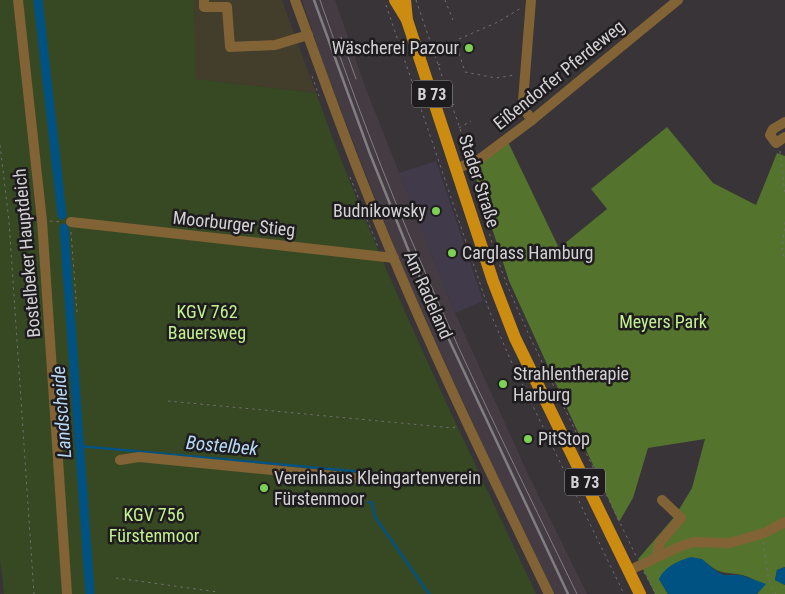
<svg xmlns="http://www.w3.org/2000/svg" width="785" height="594" font-family="'Roboto Condensed',sans-serif">
  <rect width="100%" height="100%" fill="#383437"/>
  <path fill="#403a4b" d="M436 161 483 301 455 313 399 173Z"/>
  <path fill="#433d2b" d="M194 0H282L316 93 195 79Z"/>
  <path fill="#443b43" d="M302 0H335L366 89 455 313 529 476 587 594H555L488 457 401 265 325 69Z"/>
  <g fill="#374923">
    <path d="M0 0H13L37 221 63 594H4L0 558Z"/>
    <path d="M22 0H34L55 166H60L41 0H194L196 79 316 93C378 265 459 429 536 594H89L62 254 87 594H71Z"/>
  </g>
  <path fill="#54732c" d="M667 127 713 183 756 205 777 153 785 156V567L777 570 775 580 785 585V594H757L765 584C757 582 750 577 742 575 727 572 720 575 708 564L659 579 668 594H655L638 559 675 516 692 488 705 439 648 448 633 498 619 522 509 281 471 163 507 140 559 248 607 209 591 189Z"/>
  <g fill="#005282">
    <path d="M691 557 702 559 716 571 724 575H741L766 584 757 594H668L659 579C665 566 678 561 691 557Z"/>
    <path d="M785 567V585L775 580 777 570Z"/>
  </g>
  <g fill="none" stroke-linecap="round" stroke-linejoin="round">
    <g stroke="#005282" stroke-width="2.5">
      <path d="M79 446 363 472"/>
      <path d="M369 502 372 503 375 517 429 594"/>
    </g>
    <g stroke="#005282" stroke-width="9">
      <path d="M38 0 62 215"/>
      <path d="M64 228 90 594"/>
    </g>
    <g stroke="#726e71" stroke-width="1" stroke-dasharray="2.5 4" stroke-linecap="butt">
      <path d="M416 0 469 155"/>
      <path d="M445 0 453 20"/>
      <path d="M386 5 489 310 511 361 624 594"/>
      <path d="M459 39 498 22 521 8"/>
      <path d="M455 41 465 72 496 78 515 75"/>
      <path d="M438 65 444 63"/>
      <path d="M312 76 319 96"/>
      <path d="M445 86 451 84"/>
      <path d="M452 105 458 103"/>
      <path d="M459 128 471 121"/>
      <path d="M0 145 9 221 34 594"/>
      <path d="M780 151 785 195"/>
      <path d="M473 171 493 247 507 285 529 335 637 558"/>
      <path d="M350 177 378 247"/>
      <path d="M50 221 61 222"/>
      <path d="M785 222 782 250 785 260"/>
      <path d="M71 232 77 312"/>
      <path d="M168 401 453 428 457 426"/>
      <path d="M763 542C767 558 765 581 776 594"/>
      <path d="M644 572 656 594"/>
      <path d="M116 578 218 592"/>
    </g>
    <g stroke="#816335" stroke-width="10">
      <path d="M18 0 42 221 67 594"/>
      <path d="M204 0V7H227L230 47 275 45 308 35"/>
      <path d="M295 0C318 63 340 126 365 188 419 326 484 460 549 594"/>
      <path d="M531 0 523 101V108L532 120"/>
      <path d="M785 122 773 129 770 135 776 143 785 137"/>
      <path d="M457 168 477 161 532 120 678 0"/>
      <path d="M71 222 394 258"/>
      <path d="M120 460 139 457 376 480"/>
      <path d="M656 557 660 542 681 518 662 500"/>
      <path d="M628 571 681 546 694 542 730 543 764 533 785 522"/>
    </g>
    <g stroke="#cc8c12" stroke-width="12">
      <path d="M395 0 406 18"/>
      <path d="M405 0 407 20 493 281 515 338 640 594"/>
    </g>
    <g stroke="#817e80" stroke-width="1">
      <path d="M320 0C351 89 384 178 422 265 470 377 524 485 577 594"/>
      <path d="M341 37 356 79"/>
    </g>
    <path stroke="#817e80" stroke-width="2.5" d="M314 0 370 154 416 269 568 594"/>
  </g>
  <g fill="#7cd154" stroke="#1e1c1e" stroke-width="2">
    <circle cx="469" cy="48" r="5"/>
    <circle cx="436" cy="211" r="5"/>
    <circle cx="452" cy="253" r="5"/>
    <circle cx="503" cy="384" r="5"/>
    <circle cx="528" cy="439" r="5"/>
    <circle cx="264" cy="488" r="5"/>
  </g>
  <g text-anchor="middle" stroke-width="5" stroke-linejoin="round" paint-order="stroke">
    <g fill="#1e1c1e" stroke="#9d9b9d" stroke-width="1">
      <rect x="412" y="80.5" width="40" height="27" rx="4"/>
      <rect x="565" y="468.5" width="40" height="27" rx="4"/>
    </g>
    <g font-size="16" font-weight="bold" fill="#d3d1d3">
      <text x="432" y="100">B 73</text>
      <text x="585" y="488">B 73</text>
    </g>
    <g font-size="18" fill="#d3d1d3" stroke="#1e1c1e" text-anchor="start">
      <text x="459" y="54" text-anchor="end">Wäscherei Pazour</text>
      <text x="426" y="217" text-anchor="end">Budnikowsky</text>
      <text x="462" y="259">Carglass Hamburg</text>
      <text x="513" y="380">Strahlentherapie<tspan x="513" dy="21">Harburg</tspan></text>
      <text x="538" y="445">PitStop</text>
      <text x="274" y="484">Vereinhaus Kleingartenverein<tspan x="274" dy="21">Fürstenmoor</tspan></text>
    </g>
    <g font-size="18" fill="#d3d1d3" stroke="#1e1c1e">
      <text transform="translate(559 75) rotate(-39)" y="6">Eißendorfer Pferdeweg</text>
      <text transform="translate(479 181) rotate(72)" y="6">Stader Straße</text>
      <text transform="translate(234 224) rotate(6)" y="6">Moorburger Stieg</text>
      <text transform="translate(27 253) rotate(-95)" y="6">Bostelbeker Hauptdeich</text>
      <text transform="translate(428 295) rotate(66)" y="6">Am Radeland</text>
    </g>
    <g font-size="18" fill="#c3f18f" stroke="#1e1c1e">
      <text x="207" y="318">KGV 762<tspan x="207" dy="21">Bauersweg</tspan></text>
      <text x="663" y="328">Meyers Park</text>
      <text x="154" y="521">KGV 756<tspan x="154" dy="21">Fürstenmoor</tspan></text>
    </g>
    <g font-size="19" font-style="italic" fill="#b7d9f6" stroke="#1e1c1e">
      <text transform="translate(61 412) rotate(-94)" y="7">Landscheide</text>
      <text transform="translate(222 445) rotate(5)" y="7">Bostelbek</text>
    </g>
  </g>
</svg>
